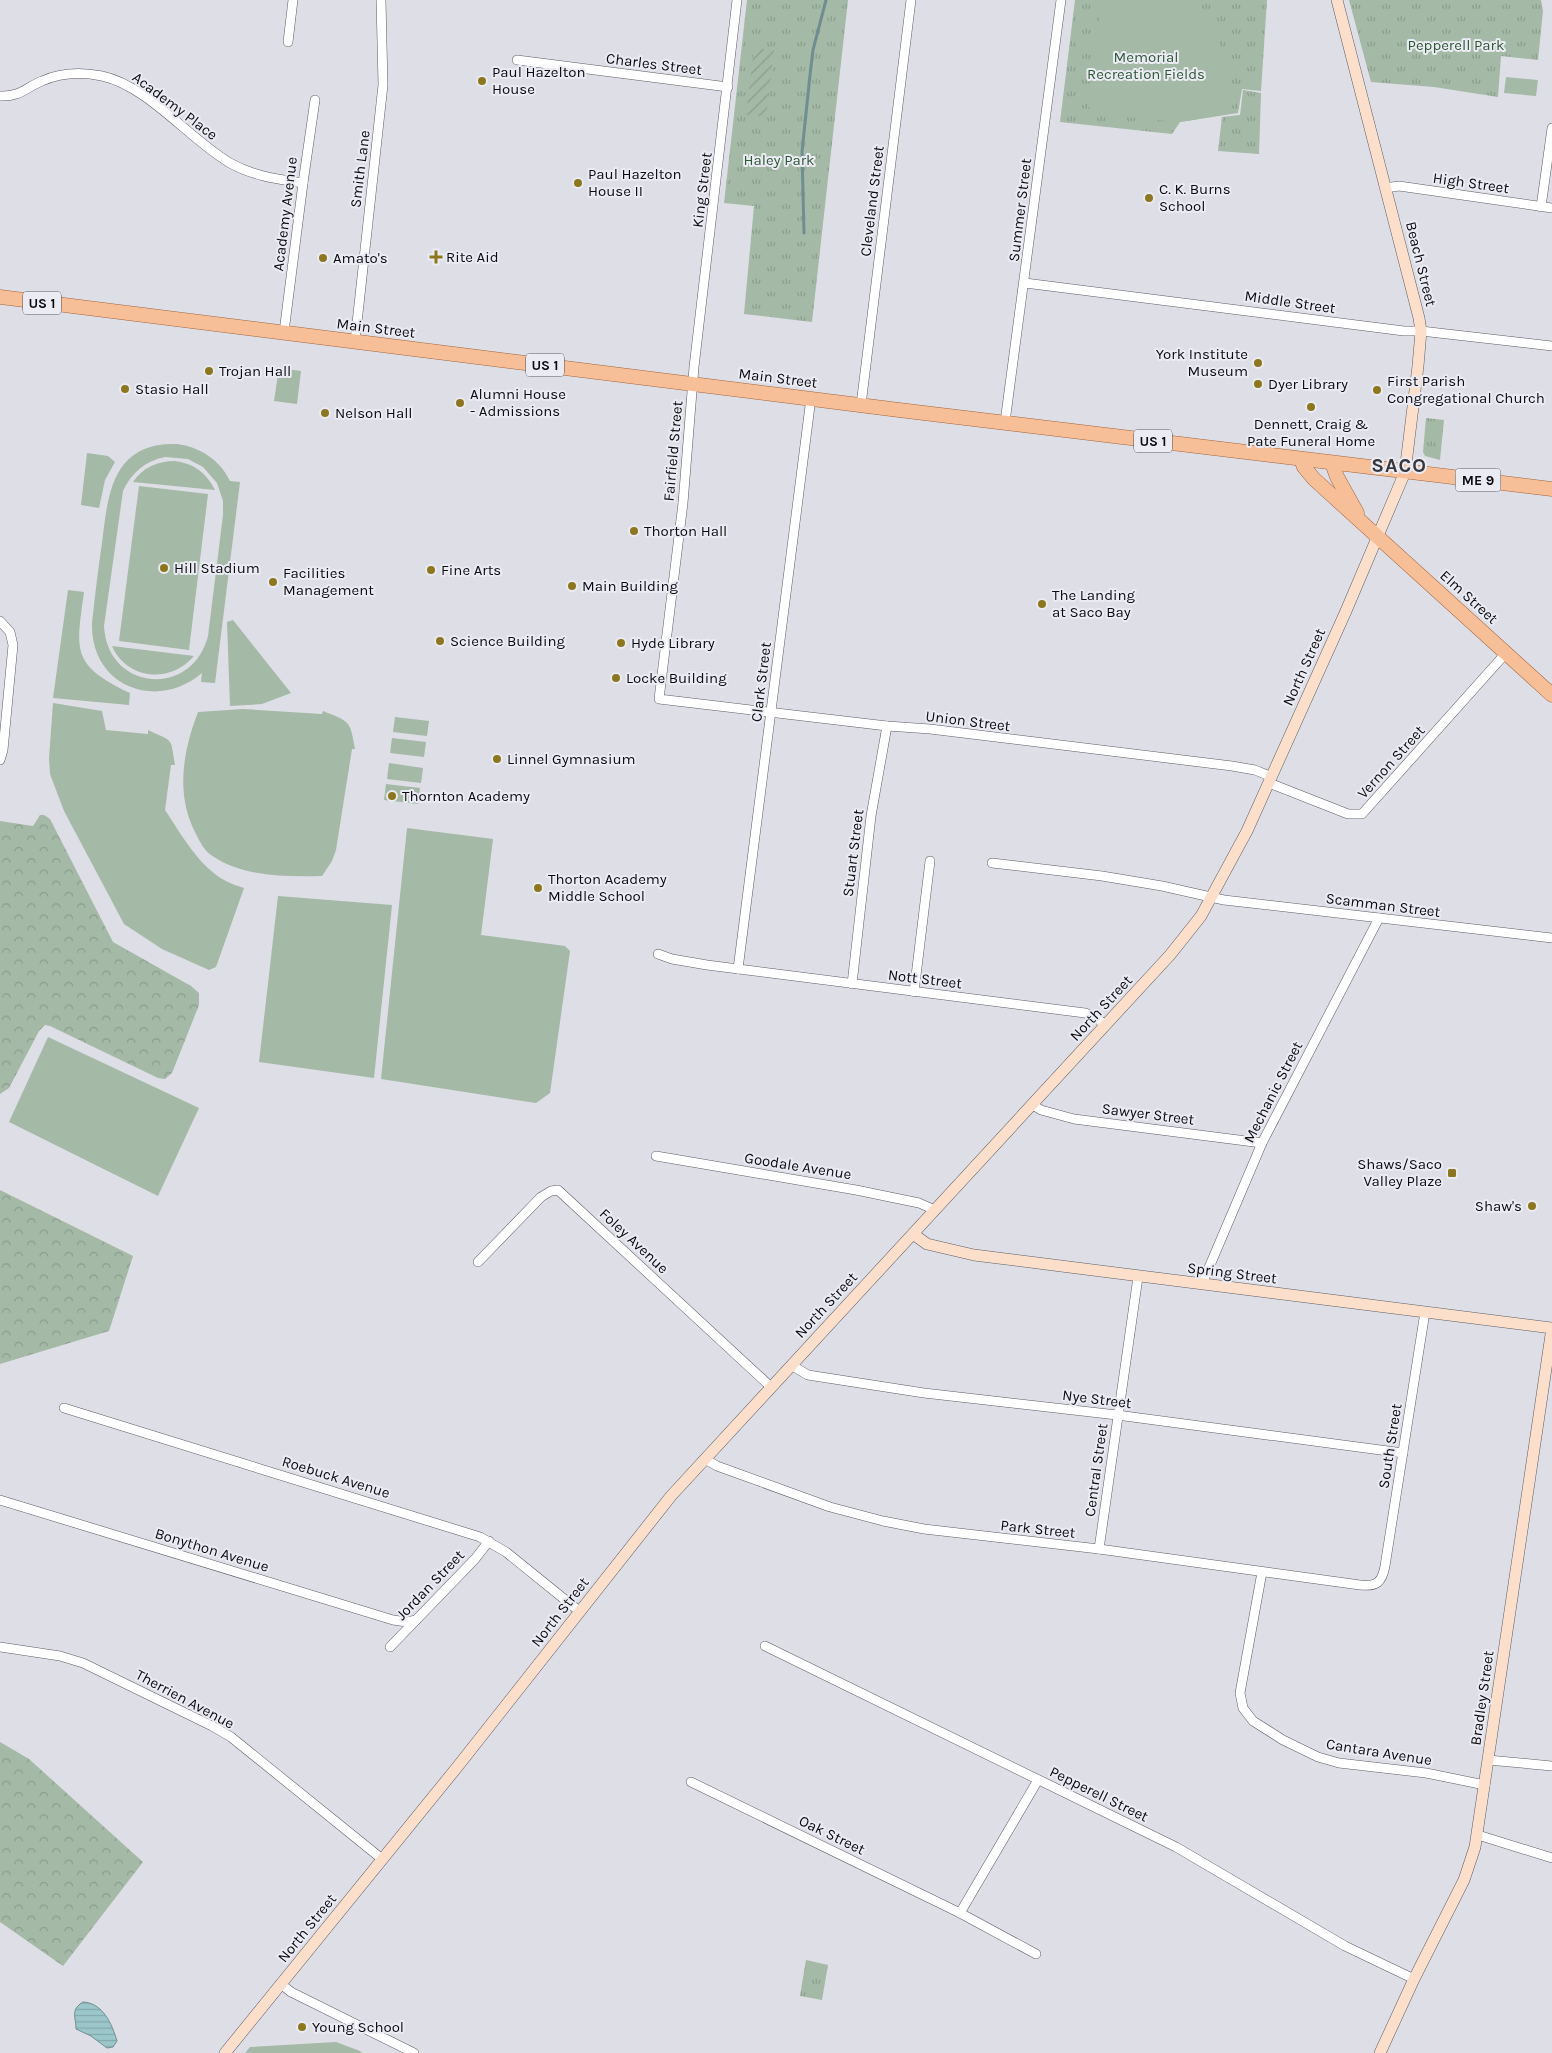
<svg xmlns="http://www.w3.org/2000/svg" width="1552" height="2053" font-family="Karla,sans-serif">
  <defs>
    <pattern id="forest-crowns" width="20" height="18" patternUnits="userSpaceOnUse" patternTransform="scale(1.25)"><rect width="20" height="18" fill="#a4b9a6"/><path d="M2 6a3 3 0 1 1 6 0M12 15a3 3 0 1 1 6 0" fill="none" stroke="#8c9e8e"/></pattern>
    <pattern id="park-tufts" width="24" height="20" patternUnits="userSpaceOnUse" patternTransform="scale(1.25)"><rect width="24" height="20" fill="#a4b9a6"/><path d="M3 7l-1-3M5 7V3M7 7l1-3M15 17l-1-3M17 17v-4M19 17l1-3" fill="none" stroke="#8c9e8e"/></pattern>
    <pattern id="garden-furrows" width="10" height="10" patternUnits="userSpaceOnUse" patternTransform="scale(1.25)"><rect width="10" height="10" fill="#a4b9a6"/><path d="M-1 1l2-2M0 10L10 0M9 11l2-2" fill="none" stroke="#8c9e8e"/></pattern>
    <pattern id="water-rules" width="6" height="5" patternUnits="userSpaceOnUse" patternTransform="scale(1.25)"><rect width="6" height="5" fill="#9bc6ca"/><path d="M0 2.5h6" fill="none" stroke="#84a9ac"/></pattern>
  </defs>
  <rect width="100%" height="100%" fill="#dedee7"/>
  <g fill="url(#forest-crowns)">
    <path d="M40 815H44L50 819 113 942 191 986 199 993V1005L172 1073 165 1079 158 1078 50 1026 45 1025 39 1031 9 1088 0 1094V821L33 826Z"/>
    <path d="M0 1190 133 1256 109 1331 0 1364Z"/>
    <path d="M0 1742 29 1759 143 1862 63 1966 0 1922Z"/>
  </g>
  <g fill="url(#park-tufts)">
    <path d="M747 0H848L812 322 744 314 754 206 724 203Z"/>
    <path d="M1075 0H1267L1261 91 1242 89 1238 113 1180 122 1172 134 1060 122Z"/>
    <path d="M1349 0H1541L1543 11 1538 60 1501 56 1498 97 1434 87 1371 82Z"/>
    <path d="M1243 90 1261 93 1259 154 1218 151 1222 117 1240 115Z"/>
    <path d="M1426 418 1444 420 1440 460 1425 456 1423 452Z"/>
    <path d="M806 1960 828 1965 822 2000 800 1996Z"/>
  </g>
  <path fill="url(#garden-furrows)" d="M754 48 774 50 766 117 746 115Z"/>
  <g fill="#a4b9a6" fill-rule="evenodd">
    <path d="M1101 0H1183C1213 25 1244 74 1228 114L1180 122 1093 114 1089 107V102Z"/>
    <path d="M1506 77 1538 80 1536 96 1504 93Z"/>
    <path d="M279 368 301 371 297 404 274 401Z"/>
    <path d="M177 444C200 447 220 460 230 481L240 482 215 683 201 682 202 673C156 712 90 686 92 623 95 596 98 569 102 543 108 494 112 442 177 444ZM165 457 188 459 203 467 217 483 223 501V515L208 636C192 699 107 691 104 626L123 491C131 473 145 461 165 457Z"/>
    <path d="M87 453 108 456 115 462 105 480 99 508 81 505Z"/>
    <path d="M175 461C194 463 207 474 215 490L133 482C143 467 158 461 175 461Z"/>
    <path d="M139 486 208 494 189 650 119 641Z"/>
    <path d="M68 590 84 592C76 651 71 665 130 693L129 705 53 698Z"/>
    <path d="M233 620 291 693 262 704 230 706 227 622Z"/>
    <path d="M112 646 194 656C170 684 127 680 112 646Z"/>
    <path d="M53 703 102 711 106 730 148 734V730C175 743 170 736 175 765H171L165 810C181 834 199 867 226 881 231 884 238 886 244 888L216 967 209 970 162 949 124 924 64 811 50 774 49 758Z"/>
    <path d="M243 709 322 714 323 711C350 722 350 720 355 749H352L336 850 332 861 322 876C286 877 242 877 211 855 204 850 200 842 196 834 175 795 183 751 198 712Z"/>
    <path d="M395 717 429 721 427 736 393 732Z"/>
    <path d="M392 738 426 742 424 757 390 753Z"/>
    <path d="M389 763 423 768 421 783 387 779Z"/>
    <path d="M386 784 420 788 418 804 384 800Z"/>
    <path d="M407 828 493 839 481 935 565 946 570 951 550 1093 536 1103 381 1079Z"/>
    <path d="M278 896 392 905 374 1078 259 1062Z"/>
    <path d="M48 1037 199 1108 158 1196 9 1122Z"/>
    <path d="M336 2042 360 2051 362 2053H245L250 2047Z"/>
  </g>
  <path fill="url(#water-rules)" stroke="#708e92" d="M83 2002C103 2003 112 2024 117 2041L113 2047 107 2048 91 2036 76 2029C76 2017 70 2010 83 2002Z"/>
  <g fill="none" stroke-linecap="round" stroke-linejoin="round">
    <path stroke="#708e92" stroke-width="3" d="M804 233 802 152 810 75 813 50 826 0"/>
    <g stroke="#5c5d64" stroke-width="10">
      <g id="minor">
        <path d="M737 0 694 367 683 503 659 699 887 726 930 729 1232 766 1255 770 1272 777"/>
        <path d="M288 42 293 0"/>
        <path d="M517 60 728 87"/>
        <path d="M0 96C20 97 25 88 42 81 60 73 82 72 102 76 148 86 189 139 230 163 253 176 277 179 303 183"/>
        <path d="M1385 188 1399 186 1552 208"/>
        <path d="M1541 207 1552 128"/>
        <path d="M1025 283 1404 331H1421L1552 346"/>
        <path d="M284 332 303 183 315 100"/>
        <path d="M355 341 383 85 381 0"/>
        <path d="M861 405 911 0"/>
        <path d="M1005 422 1061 0"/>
        <path d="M0 621 10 632 13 645 3 750 0 760"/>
        <path d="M1269 783 1348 814H1362L1506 653"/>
        <path d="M992 863 1102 876 1162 886 1224 900 1552 938"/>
        <path d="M658 954 672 959 707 965 1085 1013 1093 1016 1106 1025"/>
        <path d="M738 969 811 398"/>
        <path d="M852 984 871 816 887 726"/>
        <path d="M914 992 930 861"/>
        <path d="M1033 1105 1041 1110 1074 1119 1262 1143"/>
        <path d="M656 1156 856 1190 919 1203 935 1210"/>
        <path d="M478 1262 541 1197 551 1191 558 1190 771 1387"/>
        <path d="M1202 1284 1262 1143 1379 918"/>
        <path d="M791 1365 808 1375 924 1393 1117 1415 1403 1453"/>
        <path d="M64 1408 480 1537 506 1552 579 1611"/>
        <path d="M705 1459 717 1466 830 1507 883 1521 924 1529 1099 1549 1360 1585C1377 1587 1382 1582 1385 1566L1425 1312"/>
        <path d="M0 1500 393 1620 407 1622 416 1620"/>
        <path d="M1099 1549 1138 1277"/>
        <path d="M1262 1572 1240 1693 1243 1708 1253 1721 1283 1740 1318 1757 1339 1763 1426 1773 1485 1785"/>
        <path d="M765 1646 1176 1847 1345 1946 1414 1979"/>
        <path d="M0 1647 60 1656 83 1663 212 1726 231 1737 382 1859"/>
        <path d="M390 1647 475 1559 489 1541"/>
        <path d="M1488 1760 1552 1766"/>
        <path d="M691 1782 960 1913 1036 1954"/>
        <path d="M1478 1835 1552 1858"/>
        <path d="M960 1913 1038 1780"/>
        <path d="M281 1984 291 1992 414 2053"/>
      </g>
    </g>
    <g stroke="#5c5d64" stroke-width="12">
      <g id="secondary">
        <path d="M913 1234 927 1244 974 1255 1552 1328 1475 1847 1464 1880 1414 1979 1380 2053"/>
        <path d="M225 2053 458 1766 671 1496 1170 955 1201 916 1247 831 1346 611 1405 472 1418 366 1421 331 1419 318 1337 0"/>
      </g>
    </g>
    <g stroke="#a2643b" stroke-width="15">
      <g id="primary">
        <path d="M0 297 899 410 1552 489"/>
        <path d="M1301 459 1304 467 1314 479 1552 695"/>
        <path d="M1332 463 1337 477 1357 513"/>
      </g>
    </g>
    <use href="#minor" stroke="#fff" stroke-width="9"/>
    <use href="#secondary" stroke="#fbdfcb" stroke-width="11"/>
    <use href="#primary" stroke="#f7bf98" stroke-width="14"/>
  </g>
  <g fill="#8c771c" stroke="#ebebf4" stroke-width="2">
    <circle cx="482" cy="81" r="5"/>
    <circle cx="578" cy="183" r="5"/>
    <circle cx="1149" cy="198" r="5"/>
    <path d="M433.5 249.5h5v5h5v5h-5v5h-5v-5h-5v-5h5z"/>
    <circle cx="323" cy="258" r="5"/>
    <circle cx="1258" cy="363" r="5"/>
    <circle cx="209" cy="371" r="5"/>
    <circle cx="1258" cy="384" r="5"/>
    <circle cx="125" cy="389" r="5"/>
    <circle cx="1377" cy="390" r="5"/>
    <circle cx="460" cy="403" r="5"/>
    <circle cx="1311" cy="407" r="5"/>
    <circle cx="325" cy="413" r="5"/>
    <circle cx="634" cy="531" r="5"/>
    <circle cx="164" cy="568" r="5"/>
    <circle cx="431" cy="570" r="5"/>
    <circle cx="273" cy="582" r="5"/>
    <circle cx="572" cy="586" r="5"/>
    <circle cx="1042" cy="604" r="5"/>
    <circle cx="440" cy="641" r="5"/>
    <circle cx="621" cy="643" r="5"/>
    <circle cx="616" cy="678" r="5"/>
    <circle cx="497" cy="759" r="5"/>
    <circle cx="392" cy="796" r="5"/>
    <circle cx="538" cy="888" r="5"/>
    <rect x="1447" y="1168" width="10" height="10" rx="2.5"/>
    <circle cx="1532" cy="1206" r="5"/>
    <circle cx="302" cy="2027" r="5"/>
  </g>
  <g text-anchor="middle" stroke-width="4" stroke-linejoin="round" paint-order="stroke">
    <g fill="#ebebf4" stroke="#4f4f54" stroke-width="1">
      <rect x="23" y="291.5" width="38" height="23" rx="4"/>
      <rect x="526" y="353.5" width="38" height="23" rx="4"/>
      <rect x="1134" y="429.5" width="38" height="23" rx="4"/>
      <rect x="1455.5" y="468.5" width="45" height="23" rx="4"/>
    </g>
    <g font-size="14" font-weight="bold" fill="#0c0c0f">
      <text x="42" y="308">US 1</text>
      <text x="545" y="370">US 1</text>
      <text x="1153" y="446">US 1</text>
      <text x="1478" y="485">ME 9</text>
    </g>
    <g font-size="15" fill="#2d5835" stroke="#ebebf4">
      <text x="1456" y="50">Pepperell Park</text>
      <text x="1146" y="62">Memorial<tspan x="1146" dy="17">Recreation Fields</tspan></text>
      <text x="779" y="165">Haley Park</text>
    </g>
    <g font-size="15" fill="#0c0c0f" stroke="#ebebf4">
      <text transform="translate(654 64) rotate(7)" y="5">Charles Street</text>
      <text transform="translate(175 106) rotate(37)" y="5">Academy Place</text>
      <text transform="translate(360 169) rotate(-83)" y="5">Smith Lane</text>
      <text transform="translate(1471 183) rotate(8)" y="5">High Street</text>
      <text transform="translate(702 190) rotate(-83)" y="5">King Street</text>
      <text transform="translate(872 201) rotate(-83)" y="5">Cleveland Street</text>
      <text transform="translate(1020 210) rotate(-83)" y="5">Summer Street</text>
      <text transform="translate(285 214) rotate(-83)" y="5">Academy Avenue</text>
      <text transform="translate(1421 264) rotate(76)" y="5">Beach Street</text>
      <text transform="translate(1290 302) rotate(8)" y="5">Middle Street</text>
      <text transform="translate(376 328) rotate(7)" y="5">Main Street</text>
      <text transform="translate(778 378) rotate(7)" y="5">Main Street</text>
      <text transform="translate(673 451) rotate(-85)" y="5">Fairfield Street</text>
      <text transform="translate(1469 597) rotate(42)" y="5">Elm Street</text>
      <text transform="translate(1304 667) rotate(-66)" y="5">North Street</text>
      <text transform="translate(761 682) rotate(-83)" y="5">Clark Street</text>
      <text transform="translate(968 721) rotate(7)" y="5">Union Street</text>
      <text transform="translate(1391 762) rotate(-48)" y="5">Vernon Street</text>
      <text transform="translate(853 853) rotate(-83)" y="5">Stuart Street</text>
      <text transform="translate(1383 905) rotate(7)" y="5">Scamman Street</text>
      <text transform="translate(925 979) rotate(7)" y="5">Nott Street</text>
      <text transform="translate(1101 1008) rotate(-47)" y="5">North Street</text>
      <text transform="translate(1273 1092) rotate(-63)" y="5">Mechanic Street</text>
      <text transform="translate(1148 1114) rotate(7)" y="5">Sawyer Street</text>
      <text transform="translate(798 1166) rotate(9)" y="5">Goodale Avenue</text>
      <text transform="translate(634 1241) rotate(43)" y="5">Foley Avenue</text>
      <text transform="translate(1232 1273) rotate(7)" y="5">Spring Street</text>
      <text transform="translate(826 1305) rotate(-47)" y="5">North Street</text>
      <text transform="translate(1097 1399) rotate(7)" y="5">Nye Street</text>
      <text transform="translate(1390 1446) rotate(-81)" y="5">South Street</text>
      <text transform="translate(1096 1470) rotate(-82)" y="5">Central Street</text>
      <text transform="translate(336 1477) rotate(17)" y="5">Roebuck Avenue</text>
      <text transform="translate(1038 1529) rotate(6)" y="5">Park Street</text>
      <text transform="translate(212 1550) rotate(17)" y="5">Bonython Avenue</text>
      <text transform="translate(430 1585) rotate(-46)" y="5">Jordan Street</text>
      <text transform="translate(560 1612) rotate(-52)" y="5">North Street</text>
      <text transform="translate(1482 1698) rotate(-82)" y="5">Bradley Street</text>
      <text transform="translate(185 1699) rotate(28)" y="5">Therrien Avenue</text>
      <text transform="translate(1379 1752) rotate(9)" y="5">Cantara Avenue</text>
      <text transform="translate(1099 1794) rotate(26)" y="5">Pepperell Street</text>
      <text transform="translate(832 1835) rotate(26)" y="5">Oak Street</text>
      <text transform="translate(307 1928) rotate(-51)" y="5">North Street</text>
    </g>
    <g font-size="15" fill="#0c0c0f" stroke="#ebebf4" text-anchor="start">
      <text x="492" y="77">Paul Hazelton<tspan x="492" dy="17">House</tspan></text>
      <text x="588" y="179">Paul Hazelton<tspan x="588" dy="17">House II</tspan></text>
      <text x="1159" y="194">C. K. Burns<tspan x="1159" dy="17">School</tspan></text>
      <text x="446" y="262">Rite Aid</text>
      <text x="333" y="263">Amato's</text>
      <text x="1248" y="359" text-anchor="end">York Institute<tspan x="1248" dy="17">Museum</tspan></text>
      <text x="219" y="376">Trojan Hall</text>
      <text x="1387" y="386">First Parish<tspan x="1387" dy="17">Congregational Church</tspan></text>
      <text x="1268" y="389">Dyer Library</text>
      <text x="135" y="394">Stasio Hall</text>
      <text x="470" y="399">Alumni House<tspan x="470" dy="17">- Admissions</tspan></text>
      <text x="335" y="418">Nelson Hall</text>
      <text x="1311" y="429" text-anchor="middle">Dennett, Craig &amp;<tspan x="1311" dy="17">Pate Funeral Home</tspan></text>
      <text x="644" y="536">Thorton Hall</text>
      <text x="174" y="573">Hill Stadium</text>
      <text x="441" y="575">Fine Arts</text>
      <text x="283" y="578">Facilities<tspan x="283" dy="17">Management</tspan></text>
      <text x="582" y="591">Main Building</text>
      <text x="1052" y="600">The Landing<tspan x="1052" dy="17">at Saco Bay</tspan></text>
      <text x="450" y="646">Science Building</text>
      <text x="631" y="648">Hyde Library</text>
      <text x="626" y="683">Locke Building</text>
      <text x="507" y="764">Linnel Gymnasium</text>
      <text x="402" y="801">Thornton Academy</text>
      <text x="548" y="884">Thorton Academy<tspan x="548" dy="17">Middle School</tspan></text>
      <text x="1442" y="1169" text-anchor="end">Shaws/Saco<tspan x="1442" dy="17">Valley Plaze</tspan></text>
      <text x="1522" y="1211" text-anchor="end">Shaw's</text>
      <text x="312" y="2032">Young School</text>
    </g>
    <g font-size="20" font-weight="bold" letter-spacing="1" fill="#36363c" stroke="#ebebf4">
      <text x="1399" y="472">SACO</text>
    </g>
  </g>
</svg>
